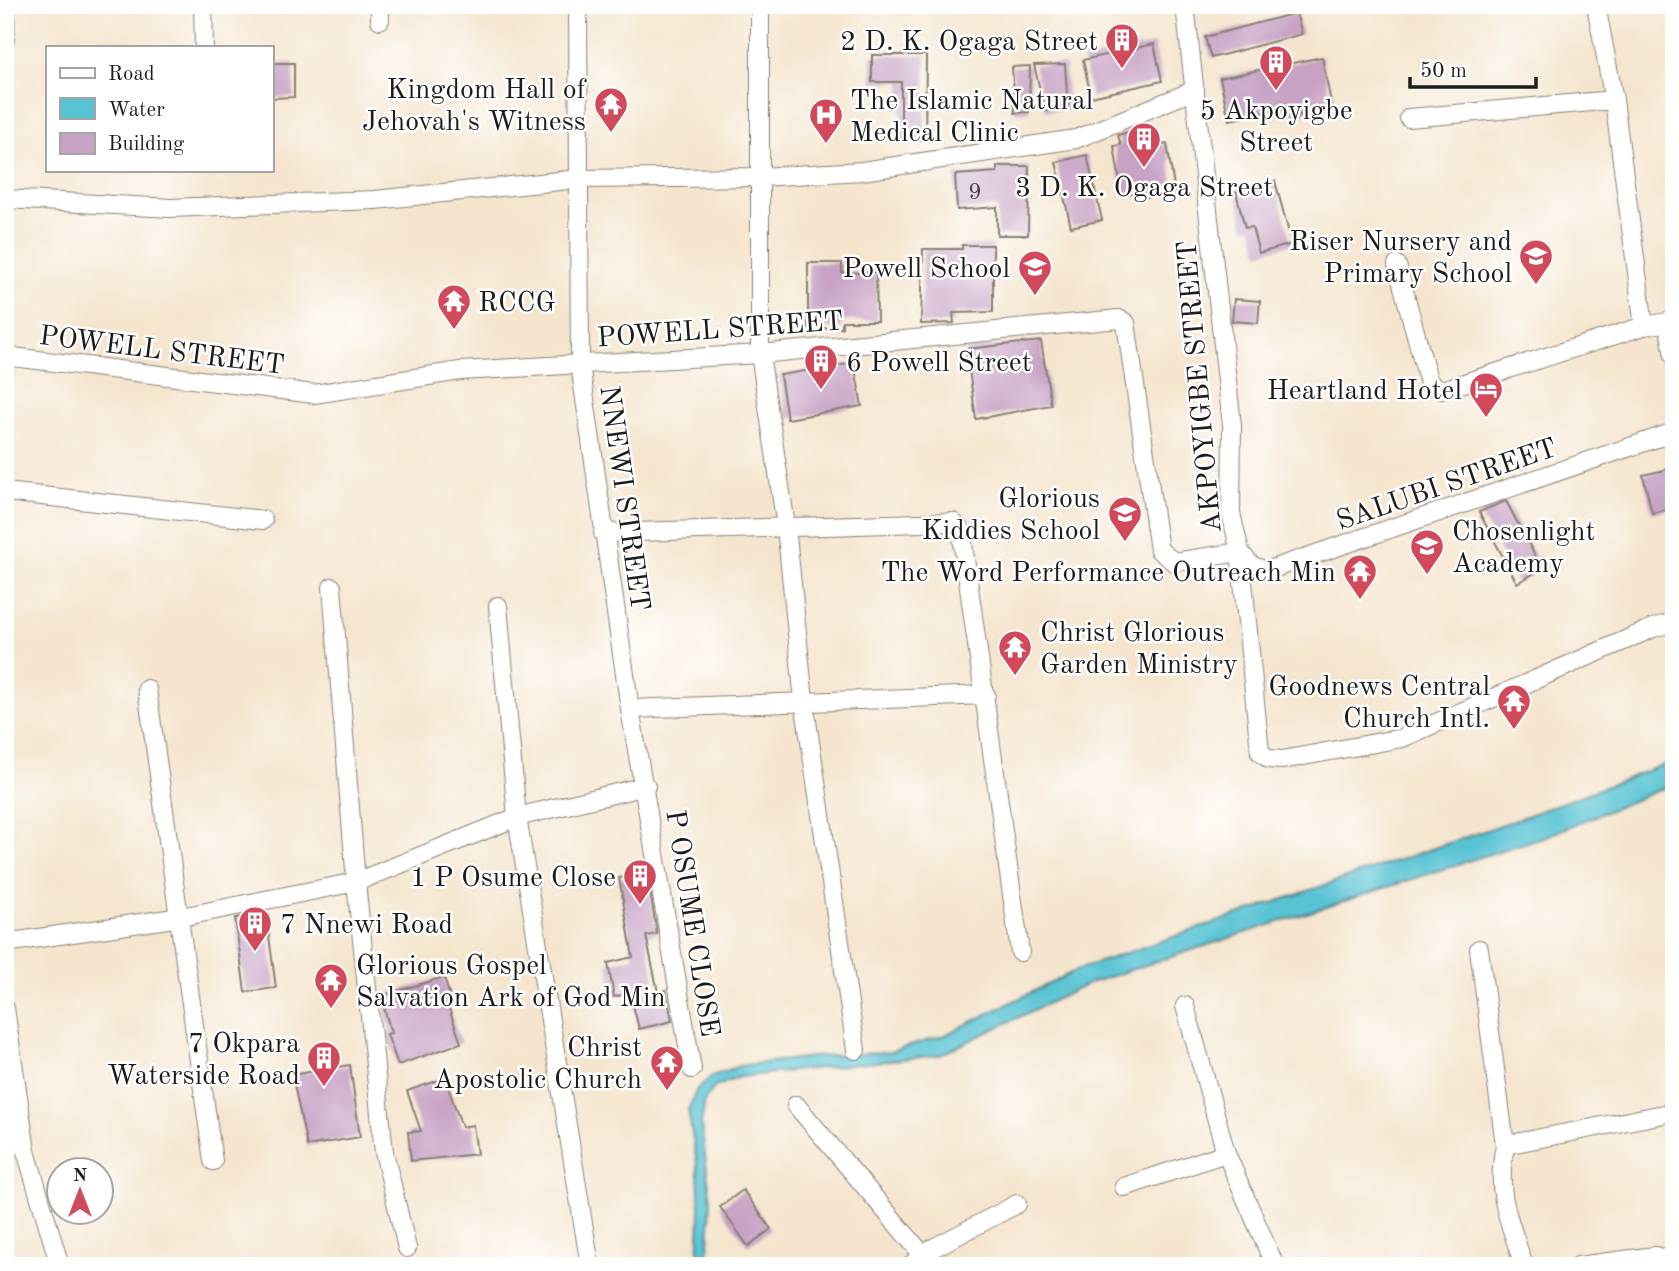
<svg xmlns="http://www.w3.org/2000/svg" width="1679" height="1271" font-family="'Old Standard TT',serif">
  <rect width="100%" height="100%" fill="#fff"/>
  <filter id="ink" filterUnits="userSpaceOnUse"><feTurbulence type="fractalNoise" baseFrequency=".0143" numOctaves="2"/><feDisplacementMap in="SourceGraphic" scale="14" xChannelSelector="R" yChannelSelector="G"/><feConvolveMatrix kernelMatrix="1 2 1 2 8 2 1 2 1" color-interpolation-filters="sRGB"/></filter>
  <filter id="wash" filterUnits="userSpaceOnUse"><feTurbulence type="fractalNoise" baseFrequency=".00686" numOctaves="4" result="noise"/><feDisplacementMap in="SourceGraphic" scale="28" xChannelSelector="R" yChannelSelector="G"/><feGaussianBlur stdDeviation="1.57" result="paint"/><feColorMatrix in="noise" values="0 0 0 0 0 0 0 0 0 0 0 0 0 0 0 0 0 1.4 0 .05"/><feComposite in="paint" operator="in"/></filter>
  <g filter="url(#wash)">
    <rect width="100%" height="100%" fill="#f5e5ce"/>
    <path fill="#58c3d3" stroke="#3a7078" stroke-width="2" d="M1674 761V784L1546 836 1090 983 940 1055 739 1077 715 1087 705 1100 701 1124 711 1201 708 1266H698L700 1208 697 1163 688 1110 697 1089 712 1076 739 1066 812 1057 890 1052 945 1035 1079 969 1510 822Z"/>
    <g id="blocks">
      <g fill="#c7a2c5">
        <path d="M1296 13 1302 34 1211 58 1205 37Z"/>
        <path d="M1154 44 1162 81 1091 97 1083 60Z"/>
        <path d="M872 55H926L925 140H901V82H872Z"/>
        <path d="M1322 57 1332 108 1293 116 1291 107 1229 120 1220 78Z"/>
        <path d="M271 63H294V97L271 98Z"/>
        <path d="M1065 64 1068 110 1045 111 1034 65Z"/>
        <path d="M1030 66 1029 112 1015 113 1012 67Z"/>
        <path d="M1142 128 1146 141 1153 140 1154 146 1167 144 1175 193 1141 198 1140 192 1122 195 1114 146 1121 145 1118 135Z"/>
        <path d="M1087 155 1102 220 1071 227 1056 162Z"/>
        <path d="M997 166H1029L1028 235H997V207L957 210 955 175 997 172Z"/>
        <path d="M1275 181 1292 244 1259 253 1252 227 1245 228 1236 192Z"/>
        <path d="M962 245H993V312L953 313 954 323 921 324 923 249H962Z"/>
        <path d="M808 263H842V273L876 272 877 321H842V328H808Z"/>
        <path d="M1234 299 1260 301 1258 323 1232 321Z"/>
        <path d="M1041 341 1051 405 976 419 966 349Z"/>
        <path d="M854 363 862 406 787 419 780 375Z"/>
        <path d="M1674 468V508L1652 513 1643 475Z"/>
        <path d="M1506 501 1542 569 1517 583 1479 512Z"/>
        <path d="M647 873 657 934 646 936 658 992 666 990 672 1021 639 1029 630 993 614 997 608 963 633 957 619 878Z"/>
        <path d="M266 914 276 988 245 992 235 918Z"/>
        <path d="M444 977 452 1004 448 1006 461 1043 398 1065 387 1034 391 1033 381 996Z"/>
        <path d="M350 1065 360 1137 307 1146 292 1075Z"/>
        <path d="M445 1078 462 1127 473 1125 477 1154 411 1161 408 1132 421 1131 407 1091Z"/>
        <path d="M743 1190 771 1229 748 1246 720 1207Z"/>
      </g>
    </g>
  </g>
  <g filter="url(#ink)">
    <use href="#blocks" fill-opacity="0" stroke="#888075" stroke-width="2"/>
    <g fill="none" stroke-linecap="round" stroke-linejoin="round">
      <g stroke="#888075" stroke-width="20">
        <g id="street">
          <path d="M203 5 204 47"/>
          <path d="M578 5 580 365 630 709 692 1069"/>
          <path d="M760 5V354L786 526 804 701 856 1050"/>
          <path d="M1185 5 1232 425 1231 513 1240 552 1260 752 1269 759 1282 760 1402 738 1653 628 1674 622"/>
          <path d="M1596 5 1614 100 1644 326"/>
          <path d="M380 20V5"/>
          <path d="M5 39 6 5"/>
          <path d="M1409 118 1614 100"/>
          <path d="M5 199 171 208 375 200 579 179 760 177 862 171 1076 139 1195 90"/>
          <path d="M1397 265 1429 383 1442 390 1644 326 1674 321"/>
          <path d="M1668 322 1674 356"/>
          <path d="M5 356 314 394 460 371 760 354 1119 319 1126 323 1159 550 1174 562 1240 552 1251 565 1266 571 1674 432"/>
          <path d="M5 492 263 520"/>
          <path d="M603 533 953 522 961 530 1020 952"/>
          <path d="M332 587 356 882 384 1152 407 1248"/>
          <path d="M498 606 517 817 590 1266"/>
          <path d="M147 689 213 1161"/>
          <path d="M630 709 986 695"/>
          <path d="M5 943 181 917 356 882 517 817 646 786"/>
          <path d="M1479 949 1505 1145C1495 1194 1509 1219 1524 1266"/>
          <path d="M1185 1006 1226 1153 1275 1266"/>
          <path d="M5 1008 26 1151 60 1266"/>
          <path d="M1674 1025V1039"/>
          <path d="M796 1105 922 1254"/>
          <path d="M1505 1145 1674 1112"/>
          <path d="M1124 1187 1226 1153"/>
          <path d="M911 1266 922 1254 1017 1204"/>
          <path d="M1578 1266 1655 1256 1674 1263"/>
        </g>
      </g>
      <use href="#street" stroke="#fff" stroke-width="18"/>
    </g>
  </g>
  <defs>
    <g id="building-pin" transform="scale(1.75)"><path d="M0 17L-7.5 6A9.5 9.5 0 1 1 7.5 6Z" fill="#d1495b" stroke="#fff"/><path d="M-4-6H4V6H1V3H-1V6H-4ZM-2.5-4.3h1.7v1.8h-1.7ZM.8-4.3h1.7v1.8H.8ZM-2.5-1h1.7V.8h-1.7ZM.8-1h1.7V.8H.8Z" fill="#fff"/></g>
    <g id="temple-pin" transform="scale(1.75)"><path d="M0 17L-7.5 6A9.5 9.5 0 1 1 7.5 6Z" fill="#d1495b" stroke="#fff"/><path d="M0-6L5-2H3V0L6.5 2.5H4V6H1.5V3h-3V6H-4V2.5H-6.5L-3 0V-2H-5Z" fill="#fff"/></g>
    <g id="hospital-pin" transform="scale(1.75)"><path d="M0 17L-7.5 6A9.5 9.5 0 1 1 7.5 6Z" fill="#d1495b" stroke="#fff"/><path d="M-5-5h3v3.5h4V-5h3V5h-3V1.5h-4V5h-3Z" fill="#fff"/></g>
    <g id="school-pin" transform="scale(1.75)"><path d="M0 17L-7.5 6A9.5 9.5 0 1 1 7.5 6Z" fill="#d1495b" stroke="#fff"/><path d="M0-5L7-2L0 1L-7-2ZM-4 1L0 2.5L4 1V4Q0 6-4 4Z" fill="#fff"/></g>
    <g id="hotel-pin" transform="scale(1.75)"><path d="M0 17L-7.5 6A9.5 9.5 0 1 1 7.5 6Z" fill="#d1495b" stroke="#fff"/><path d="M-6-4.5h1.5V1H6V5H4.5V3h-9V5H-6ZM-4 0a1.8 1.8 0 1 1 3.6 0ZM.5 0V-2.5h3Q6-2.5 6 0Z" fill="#fff"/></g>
  </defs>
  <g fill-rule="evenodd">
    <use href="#building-pin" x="1122" y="40"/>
    <use href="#building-pin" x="1276" y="62"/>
    <use href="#temple-pin" x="611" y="104"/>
    <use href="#hospital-pin" x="826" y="115"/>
    <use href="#building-pin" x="1144" y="139"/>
    <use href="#school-pin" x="1536" y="256"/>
    <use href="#school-pin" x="1035" y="267"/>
    <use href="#temple-pin" x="454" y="301"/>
    <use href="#building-pin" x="821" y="361"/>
    <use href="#hotel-pin" x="1486" y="389"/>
    <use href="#school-pin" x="1125" y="513"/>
    <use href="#school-pin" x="1427" y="546"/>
    <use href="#temple-pin" x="1360" y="571"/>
    <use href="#temple-pin" x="1015" y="647"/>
    <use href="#temple-pin" x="1514" y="701"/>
    <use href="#building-pin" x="640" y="876"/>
    <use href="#building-pin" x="255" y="923"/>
    <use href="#temple-pin" x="331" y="980"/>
    <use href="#building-pin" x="324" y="1058"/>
    <use href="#temple-pin" x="667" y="1062"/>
  </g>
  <g text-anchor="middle" stroke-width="5" stroke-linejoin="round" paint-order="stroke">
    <g font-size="24" fill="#473e46">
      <text x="975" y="199">9</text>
    </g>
    <g font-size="28" fill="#1c1c1c" stroke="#fff" text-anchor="end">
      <text x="1098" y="50">2 D. K. Ogaga Street</text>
      <text x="586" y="98">Kingdom Hall of<tspan x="586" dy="32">Jehovah's Witness</tspan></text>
      <text x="850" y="109" text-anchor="start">The Islamic Natural<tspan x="850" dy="32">Medical Clinic</tspan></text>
      <text x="1276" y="119" text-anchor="middle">5 Akpoyigbe<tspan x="1276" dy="32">Street</tspan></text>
      <text x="1144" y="196" text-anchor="middle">3 D. K. Ogaga Street</text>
      <text x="1512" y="250">Riser Nursery and<tspan x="1512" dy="32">Primary School</tspan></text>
      <text x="1010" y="277">Powell School</text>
      <text x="478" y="311" text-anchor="start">RCCG</text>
      <text x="846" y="371" text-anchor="start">6 Powell Street</text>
      <text x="1462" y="399">Heartland Hotel</text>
      <text x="1100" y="507">Glorious<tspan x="1100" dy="32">Kiddies School</tspan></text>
      <text x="1452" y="540" text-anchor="start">Chosenlight<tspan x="1452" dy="32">Academy</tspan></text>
      <text x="1336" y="581">The Word Performance Outreach Min</text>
      <text x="1040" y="641" text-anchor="start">Christ Glorious<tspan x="1040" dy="32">Garden Ministry</tspan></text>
      <text x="1490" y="695">Goodnews Central<tspan x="1490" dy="32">Church Intl.</tspan></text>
      <text x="616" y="886">1 P Osume Close</text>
      <text x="280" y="933" text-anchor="start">7 Nnewi Road</text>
      <text x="356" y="974" text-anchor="start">Glorious Gospel<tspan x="356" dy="32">Salvation Ark of God Min</tspan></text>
      <text x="300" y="1052">7 Okpara<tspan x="300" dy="32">Waterside Road</tspan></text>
      <text x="642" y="1056">Christ<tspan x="642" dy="32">Apostolic Church</tspan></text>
    </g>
    <g font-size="28" fill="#1c1c1c" stroke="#fff">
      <text transform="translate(720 328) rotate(-4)" y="10">POWELL STREET</text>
      <text transform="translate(162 349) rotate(7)" y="10">POWELL STREET</text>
      <text transform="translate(1198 387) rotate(-95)" y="10">AKPOYIGBE STREET</text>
      <text transform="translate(1446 483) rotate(-19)" y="10">SALUBI STREET</text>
      <text transform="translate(626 498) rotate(82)" y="10">NNEWI STREET</text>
      <text transform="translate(694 923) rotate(81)" y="10">P OSUME CLOSE</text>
    </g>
  </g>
  <rect width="1679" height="1271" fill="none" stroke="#fff" stroke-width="28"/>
  <rect x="46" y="46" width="228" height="126" fill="#ffffff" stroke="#a4a4a4" stroke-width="2"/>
  <rect x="60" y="68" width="35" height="10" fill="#ffffff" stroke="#a4a4a4" stroke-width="2"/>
  <text x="108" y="80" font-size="21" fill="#1c1c1c">Road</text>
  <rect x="60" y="98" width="35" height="21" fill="#58c3d3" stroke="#a4a4a4" stroke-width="2"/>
  <text x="108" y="116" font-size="21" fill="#1c1c1c">Water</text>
  <rect x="60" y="133" width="35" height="21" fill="#c7a2c5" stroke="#a4a4a4" stroke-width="2"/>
  <text x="108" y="150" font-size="21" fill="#1c1c1c">Building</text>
  <g transform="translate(80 1191)"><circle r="33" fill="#ffffff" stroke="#a4a4a4" stroke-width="2"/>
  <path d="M0-5L12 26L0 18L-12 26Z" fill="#d1495b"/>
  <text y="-10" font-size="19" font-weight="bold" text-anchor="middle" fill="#1c1c1c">N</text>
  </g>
  <path d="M1410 77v10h126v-10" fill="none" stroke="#1c1c1c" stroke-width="3.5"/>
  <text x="1420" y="77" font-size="21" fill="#1c1c1c" stroke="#ffffff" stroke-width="5" paint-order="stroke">50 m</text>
</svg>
